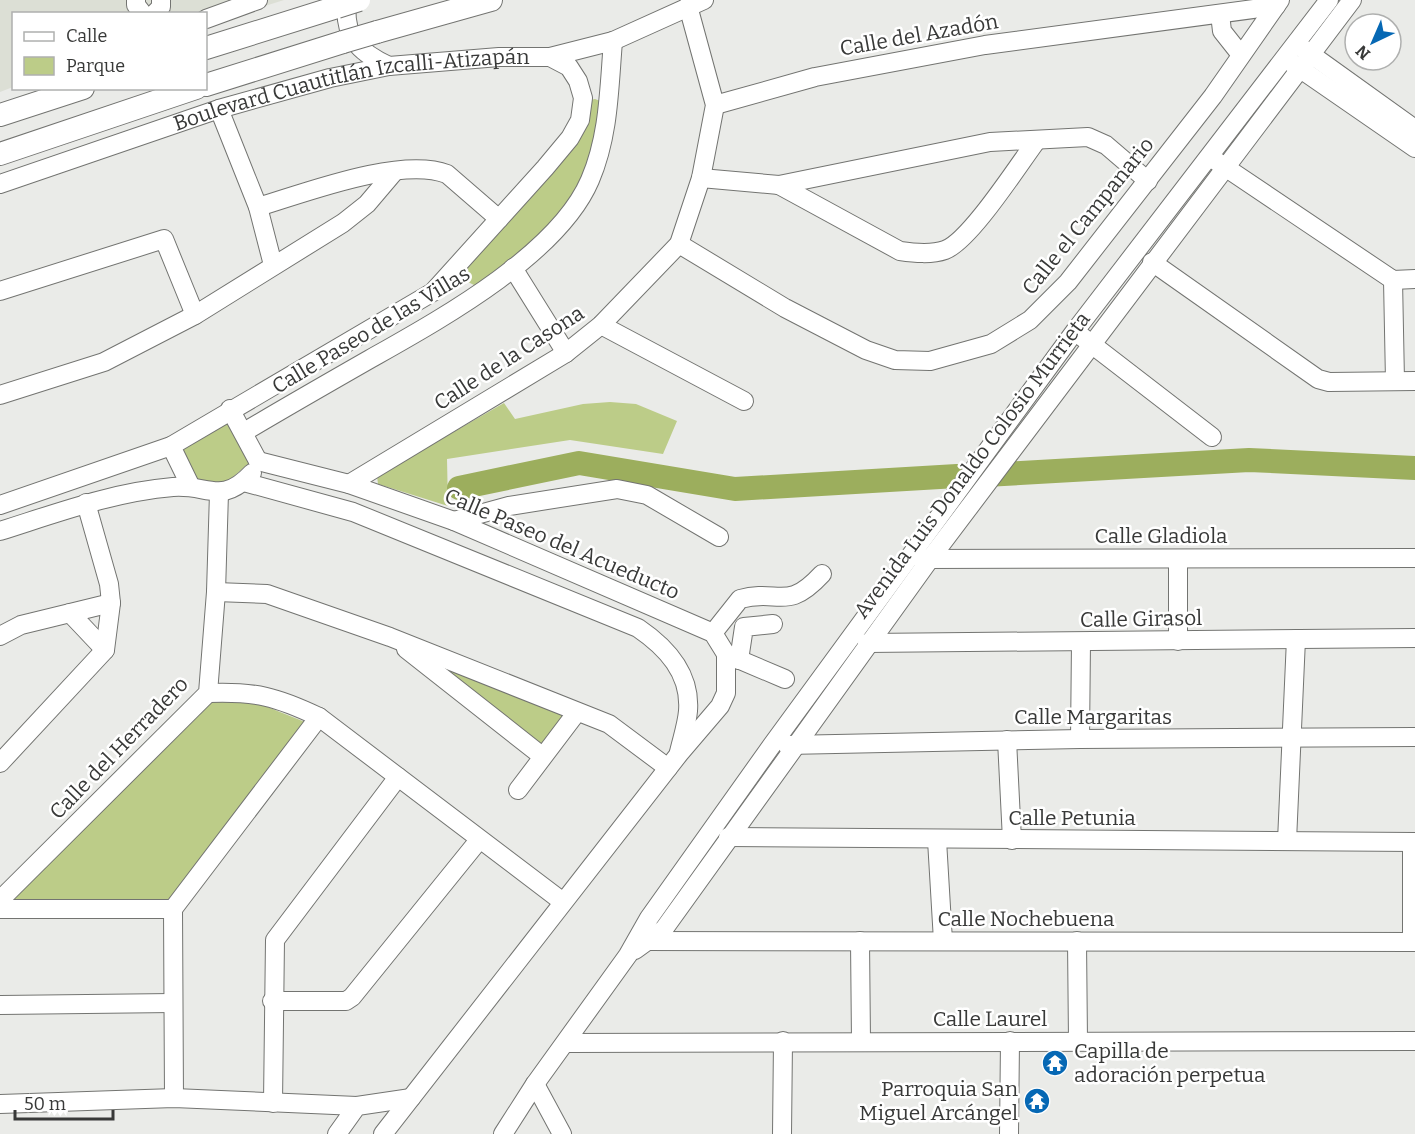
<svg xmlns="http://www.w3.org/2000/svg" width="1415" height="1134" font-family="Bitter,serif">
  <rect width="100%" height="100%" fill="#eaebe8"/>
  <path fill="#dcdfd5" d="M0 0H284L206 25V14H14L13 87 0 92Z"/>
  <g fill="#bccc88">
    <path d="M595 99 603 102 586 181 550 230 476 286 466 281 464 263 570 145 586 101Z"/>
    <path d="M610 402 636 404 677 421 663 454 570 440 447 459 448 506 378 484 377 476 504 403 515 419 583 404Z"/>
    <path d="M219 419 229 423 249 463 225 484 196 483 180 443Z"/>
    <path d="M408 647 572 713 541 753Z"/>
    <path d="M210 696 265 706 305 722 169 902 9 904Z"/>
  </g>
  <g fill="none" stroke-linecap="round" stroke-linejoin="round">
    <g stroke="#9cae5d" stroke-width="24">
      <path d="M985 475 1249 460 1415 468"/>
      <path d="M459 488 579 463 735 489 957 476"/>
    </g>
    <g stroke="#737471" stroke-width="20">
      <g id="minor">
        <path d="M136 0V5L143 14"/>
        <path d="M347 0C343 36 358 52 389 66"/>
        <path d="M154 14 161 7V0"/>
        <path d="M1220 14 1222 31 1241 55"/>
        <path d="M206 19 258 0"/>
        <path d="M1302 48 1415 129"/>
        <path d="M1289 61 1415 148"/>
        <path d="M715 105 815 77 985 45 1276 6"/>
        <path d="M219 109 258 207 273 265"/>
        <path d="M1216 161 1393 280 1415 279"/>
        <path d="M701 178 779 185 990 142 1088 137 1106 145 1148 181"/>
        <path id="s1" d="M0 184 219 109 330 78 389 66 499 57H550L613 41 704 0"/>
        <path d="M779 185 900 251C914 253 931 255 945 250 970 241 1019 164 1037 140"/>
        <path d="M258 207C305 193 401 156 447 174L499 219"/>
        <path d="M679 244 785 308 866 350 895 360 930 361 991 344 1030 320 1068 282 1213 96 1280 0"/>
        <path d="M1152 262 1318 379 1329 382 1415 381"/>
        <path d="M513 268 566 353"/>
        <path d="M1393 280 1395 381"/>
        <path d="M0 291 164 239 195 315"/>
        <path d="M601 325 744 401"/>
        <path d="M1081 336 1212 437"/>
        <path d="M0 395 104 362 195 315 343 223 367 204 395 171"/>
        <path d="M230 409 258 461"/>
        <path d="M244 432C286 407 328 383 370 359 439 320 558 255 590 180 609 136 609 89 613 41"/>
        <path d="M171 446 190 485"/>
        <path d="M258 461 349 484 454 521 713 633 726 654V693L720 706 679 754 383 1134"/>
        <path d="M244 482 353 512 638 628C666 647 691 673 688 711 687 724 682 739 679 752"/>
        <path d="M349 484 566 353 601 325 679 244 701 178 715 105 688 6"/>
        <path d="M0 505 171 446 433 292 545 168 570 138 580 120 583 98 578 81 569 67 550 57"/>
        <path d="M454 521 509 506 617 489 647 495 719 537"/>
        <path d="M0 531C57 513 113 492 173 487 208 484 221 506 252 473"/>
        <path d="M922 559 1415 558"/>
        <path d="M216 592 267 594 390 637 609 724 668 768"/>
        <path d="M70 613 105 650"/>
        <path d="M713 633 740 599C779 588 786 613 822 574"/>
        <path d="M0 636 21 625 111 603"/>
        <path d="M1178 641V559"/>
        <path d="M867 643 1415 638"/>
        <path d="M406 649 542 756"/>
        <path d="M726 654 785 679"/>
        <path d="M739 660 744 627 773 624"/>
        <path d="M208 693C255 691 277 697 319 717L563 902"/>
        <path d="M1080 739 1081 642"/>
        <path d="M1007 740 1012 840"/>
        <path d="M787 745 1080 739 1415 737"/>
        <path d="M0 763 105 650 111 603 109 584 86 503"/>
        <path d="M518 790 577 712"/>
        <path d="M728 837 1415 842"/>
        <path d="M937 840 943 941"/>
        <path d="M1287 841 1296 639"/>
        <path d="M1412 842V942"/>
        <path d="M0 900 208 693 216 592 219 493"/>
        <path d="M0 909H173"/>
        <path d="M645 941 1415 942"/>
        <path d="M860 941 861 1041"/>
        <path d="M1077 941 1078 1041"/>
        <path d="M635 950 664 929 930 559 1352 0"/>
        <path d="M272 1001H346L352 997 479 840"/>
        <path d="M0 1005 173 1003"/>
        <path d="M566 1043 1415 1041"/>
        <path d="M535 1084 562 1134"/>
        <path d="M174 1098 173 909 319 717"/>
        <path d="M273 1103 275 940 398 777"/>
        <path d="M0 1104 174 1098 357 1106"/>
        <path d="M337 1134 357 1106 411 1098"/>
        <path d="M503 1134 535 1084 628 955 649 918 772 745 1075 331 1329 0"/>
        <path d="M782 1134 783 1041"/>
        <path d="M1009 1134 1010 1041"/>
      </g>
    </g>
    <g stroke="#737471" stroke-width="24">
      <g id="major">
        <path d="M377 32 491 0"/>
        <path d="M206 48 337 7"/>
        <path d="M206 85 343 42"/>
        <path d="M0 115 83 88"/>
        <path d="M0 154 196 88"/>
      </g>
    </g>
    <use href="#minor" stroke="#fff" stroke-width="18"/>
    <use href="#major" stroke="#fff" stroke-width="22"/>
    <g stroke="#737471" stroke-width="24" stroke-linecap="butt">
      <g id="major-bridge">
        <path d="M337 7 359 0"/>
        <path d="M343 42 377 32"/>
      </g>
    </g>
    <use href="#major-bridge" stroke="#fff" stroke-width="22"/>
  </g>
  <defs>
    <g id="temple-disc" transform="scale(1.35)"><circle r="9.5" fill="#0668b4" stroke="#fff"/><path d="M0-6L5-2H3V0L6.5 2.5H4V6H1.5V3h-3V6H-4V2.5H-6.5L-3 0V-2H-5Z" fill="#fff"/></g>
  </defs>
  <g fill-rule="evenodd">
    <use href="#temple-disc" x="1055" y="1063"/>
    <use href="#temple-disc" x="1037" y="1101"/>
  </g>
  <g text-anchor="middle" stroke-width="5" stroke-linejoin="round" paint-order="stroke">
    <g font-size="21" fill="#383938" stroke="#fff">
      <text transform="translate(919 35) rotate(-10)" y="7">Calle del Azadón</text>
      <text dy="7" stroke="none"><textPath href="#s1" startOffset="366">Boulevard Cuautitlán Izcalli-Atizapán</textPath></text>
      <text transform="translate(1088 216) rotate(-51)" y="7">Calle el Campanario</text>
      <text transform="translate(371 330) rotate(-31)" y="7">Calle Paseo de las Villas</text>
      <text transform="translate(509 358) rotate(-33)" y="7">Calle de la Casona</text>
      <text transform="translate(972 465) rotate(-53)" y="7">Avenida Luis Donaldo Colosio Murrieta</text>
      <text x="1161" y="543">Calle Gladiola</text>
      <text transform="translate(562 544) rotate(23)" y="7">Calle Paseo del Acueducto</text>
      <text transform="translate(1141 619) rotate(-1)" y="7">Calle Girasol</text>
      <text x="1093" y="724">Calle Margaritas</text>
      <text transform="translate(119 748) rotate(-46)" y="7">Calle del Herradero</text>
      <text x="1072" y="825">Calle Petunia</text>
      <text x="1026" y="926">Calle Nochebuena</text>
      <text x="990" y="1026">Calle Laurel</text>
    </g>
    <g font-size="21" fill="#383938" stroke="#fff" text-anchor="start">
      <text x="1074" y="1058">Capilla de<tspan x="1074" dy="24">adoración perpetua</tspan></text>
      <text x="1018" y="1096" text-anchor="end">Parroquia San<tspan x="1018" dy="24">Miguel Arcángel</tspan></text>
    </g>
  </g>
  <rect x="12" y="12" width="195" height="78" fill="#ffffff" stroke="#afb0af" stroke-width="1.5"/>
  <rect x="24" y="32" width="30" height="9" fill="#ffffff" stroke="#afb0af" stroke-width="1.5"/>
  <text x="66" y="42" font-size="18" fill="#383938">Calle</text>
  <rect x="24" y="57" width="30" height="18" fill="#bccc88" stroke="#afb0af" stroke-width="1.5"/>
  <text x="66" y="72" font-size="18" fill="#383938">Parque</text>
  <g transform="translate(1373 42) rotate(224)"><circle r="28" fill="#ffffff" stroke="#afb0af" stroke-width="1.5"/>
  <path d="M0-4.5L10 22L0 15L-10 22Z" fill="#0668b4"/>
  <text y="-9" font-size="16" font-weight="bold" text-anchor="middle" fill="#383938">N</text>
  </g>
  <path d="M15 1110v9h98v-9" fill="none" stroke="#383938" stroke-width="3"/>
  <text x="24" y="1110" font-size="18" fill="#383938" stroke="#ffffff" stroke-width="4.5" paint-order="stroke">50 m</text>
</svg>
